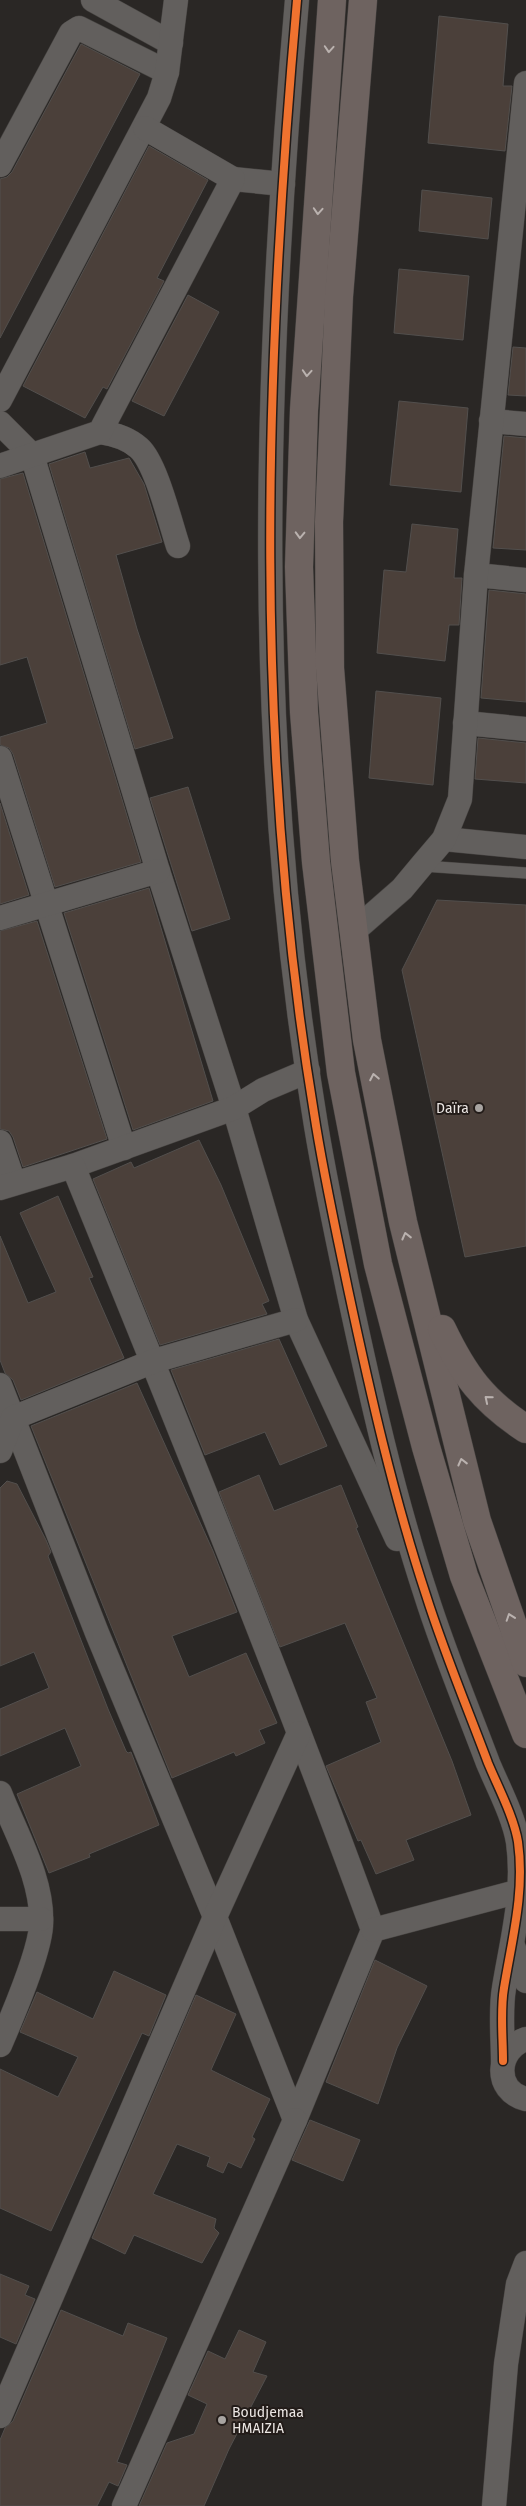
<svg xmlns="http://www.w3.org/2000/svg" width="526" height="2506" font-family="'Fira Sans',sans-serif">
  <rect width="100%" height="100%" fill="#2a2725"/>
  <g fill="#4b403a" stroke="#524f4d">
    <path d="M439 16 508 24 503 86H512L505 151 428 143Z"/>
    <path d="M81 44 140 74 0 338V179L7 177 12 172Z"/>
    <path d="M149 146 208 180 157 278 164 281 107 389 103 387 85 418 23 386Z"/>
    <path d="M422 190 492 198 488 239 419 231Z"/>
    <path d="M399 269 469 276 463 340 394 333Z"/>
    <path d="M188 295 219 312 164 416 132 401Z"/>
    <path d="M513 347 526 348V396L508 395Z"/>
    <path d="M399 401 468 408 461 492 390 485Z"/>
    <path d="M504 436 526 438V550L493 548Z"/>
    <path d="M85 452 90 468 129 458 144 484 162 542 116 555 137 629 173 738 135 749 49 464Z"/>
    <path d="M23 473 141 862 55 887 13 754 9 748 0 745V737L47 723 27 657 0 665V479Z"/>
    <path d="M412 524 458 529 454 578H462L459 625H449L445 661 377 653 384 570 406 572Z"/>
    <path d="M489 590 526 594V702L481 698Z"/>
    <path d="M376 691 441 698 433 785 369 778Z"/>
    <path d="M478 738 526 743V783L475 779Z"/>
    <path d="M188 787 230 919 192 931 150 798Z"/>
    <path d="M0 803 29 895 0 904Z"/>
    <path d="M149 888 213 1101 133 1130 64 913Z"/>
    <path d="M437 900 526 905V1246L465 1257 402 970Z"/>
    <path d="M37 921 107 1139 23 1167 13 1137 9 1131 0 1129V931Z"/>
    <path d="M199 1140 221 1185 269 1301 262 1304 267 1314 160 1345 93 1179 131 1162 134 1168Z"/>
    <path d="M58 1196 93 1277 89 1278 124 1358 21 1400 13 1380 5 1373 0 1360V1236L28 1303 56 1292 20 1213Z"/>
    <path d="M279 1339 327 1446 280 1465 265 1432 205 1455 171 1370Z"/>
    <path d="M137 1383 213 1551 237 1612 172 1636 189 1677 246 1653 277 1723 259 1730 265 1743 236 1756 234 1752 172 1778 31 1426Z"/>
    <path d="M259 1475 274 1511 341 1485 358 1527 356 1528 452 1761 471 1815 406 1840 414 1860 376 1874 361 1840 358 1841 326 1766 381 1742 366 1702 377 1698 345 1623 280 1647 219 1492Z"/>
    <path d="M7 1481 17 1484 46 1540 51 1552 48 1556 108 1709 126 1751 128 1753 131 1752 159 1825 89 1854 90 1857 49 1873 17 1794 81 1766 65 1728 0 1756V1709L49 1688 34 1652 0 1666V1488Z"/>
    <path d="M375 1960 427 1986 397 2048 378 2104 326 2082Z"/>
    <path d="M114 1971 166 1995 149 2036 142 2033 51 2231 0 2208V2069L58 2097 78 2057 20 2032 37 1992 93 2019Z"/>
    <path d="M196 1995 236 2014 211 2070 270 2099 252 2137 255 2139 241 2168 228 2162 223 2173 207 2166 210 2157 177 2144 153 2194 216 2219 214 2228 219 2233 202 2263 134 2235 125 2254 92 2238Z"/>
    <path d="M310 2120 360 2140 343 2181 292 2160Z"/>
    <path d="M0 2274 29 2286 25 2295 35 2299 16 2344 0 2337Z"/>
    <path d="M61 2310 123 2336 128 2323 167 2338 117 2462 127 2465 118 2486 109 2482 97 2506H0V2440L5 2428 13 2421Z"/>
    <path d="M239 2330 266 2342 253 2372 267 2376 229 2449 204 2506H139L167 2443 194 2434 207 2404 188 2395 208 2351 225 2359Z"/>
  </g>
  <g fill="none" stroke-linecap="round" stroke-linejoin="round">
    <g stroke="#464341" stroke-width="12">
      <path id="lane" d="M423 866 526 873"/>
    </g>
    <g stroke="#464341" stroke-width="25">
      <g id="street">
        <path d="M93 0 171 43"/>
        <path d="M297 0C264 373 253 743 314 1113 323 1172 336 1231 348 1289 370 1392 393 1495 426 1595 444 1652 467 1707 488 1763 498 1787 514 1817 518 1842 525 1892 512 1939 504 1988 500 2011 503 2037 503 2061"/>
        <path d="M0 165 71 33 79 28 167 72"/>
        <path d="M233 179 283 184"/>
        <path d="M0 400 159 98 167 72 176 0"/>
        <path d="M491 421 526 424"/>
        <path d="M0 423 32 455 158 871 234 1108 296 1320 397 1539"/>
        <path d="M100 432C114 434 128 438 139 448 156 463 170 522 178 546"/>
        <path d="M0 466 100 432 233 179 145 128"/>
        <path d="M476 575 526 580"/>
        <path d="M465 723 526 729"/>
        <path d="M0 758 124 1148"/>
        <path d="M444 839 526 847"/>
        <path d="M0 918 158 871"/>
        <path d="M354 931 402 889 422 865 444 839 460 799 476 575 526 83"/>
        <path d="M0 1142 14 1183"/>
        <path d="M73 1166 234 1108 263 1090 308 1071"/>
        <path d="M0 1188 73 1166C176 1419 279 1673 373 1930L295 2120 215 1917 97 1633 0 1385"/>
        <path d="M0 1451 13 1418 154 1361 296 1320"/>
        <path d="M0 1793C16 1834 44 1881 41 1926 39 1955 12 2017 0 2045"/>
        <path d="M0 1919H41"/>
        <path d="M373 1930 520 1891"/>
        <path d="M513 1946 526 1981"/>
        <path d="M526 2039C496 2049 493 2091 526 2099"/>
        <path d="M0 2416 215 1917 299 1733"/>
        <path d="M124 2506 295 2120"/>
        <path d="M494 2506 506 2364 518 2284 526 2263"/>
      </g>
    </g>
    <g stroke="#464341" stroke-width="29">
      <g id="highway">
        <path d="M332 0 304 410 299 567 304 712 316 862 341 1073 378 1264 426 1447 464 1576 526 1734"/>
        <path d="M363 0 339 296 329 522 330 668 345 861 367 1040 403 1222 477 1521 526 1663"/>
        <path d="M442 1329C464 1375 483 1401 526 1429"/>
      </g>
    </g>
    <use href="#lane" stroke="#625f5d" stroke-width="11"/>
    <use href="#street" stroke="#625f5d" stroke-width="24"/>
    <use href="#highway" stroke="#6e6360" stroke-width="28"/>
    <g stroke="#231c19" stroke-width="11">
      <path id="cycleway" d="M297 0C264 373 253 743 314 1113 323 1172 336 1231 348 1289 370 1392 393 1495 426 1595 444 1652 467 1707 488 1763 498 1787 514 1817 518 1842 525 1892 512 1939 504 1988 500 2011 503 2037 503 2061"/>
    </g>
    <use href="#cycleway" stroke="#ef722f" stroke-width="8"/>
  </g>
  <defs><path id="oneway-chevron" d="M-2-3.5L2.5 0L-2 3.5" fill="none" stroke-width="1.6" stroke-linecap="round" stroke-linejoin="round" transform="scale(1.25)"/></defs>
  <g stroke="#bab2af">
    <use href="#oneway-chevron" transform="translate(329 49) rotate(94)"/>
    <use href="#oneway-chevron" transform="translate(318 211) rotate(94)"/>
    <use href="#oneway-chevron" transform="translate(307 373) rotate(94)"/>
    <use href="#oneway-chevron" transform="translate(300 535) rotate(92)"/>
    <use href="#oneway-chevron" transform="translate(374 1077) rotate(-101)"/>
    <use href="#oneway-chevron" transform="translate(406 1236) rotate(-104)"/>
    <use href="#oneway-chevron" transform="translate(488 1399) rotate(-140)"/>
    <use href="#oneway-chevron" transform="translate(462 1462) rotate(-104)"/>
    <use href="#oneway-chevron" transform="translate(510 1617) rotate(-109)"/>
  </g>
  <g fill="#a8a4a1" stroke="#231c19" stroke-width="2">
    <circle cx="479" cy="1108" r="5"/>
    <circle cx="222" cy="2420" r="5"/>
  </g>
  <g text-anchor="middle" stroke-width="4" stroke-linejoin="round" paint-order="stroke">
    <g font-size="14" fill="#ece7e4" stroke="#231c19" text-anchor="end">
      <text x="469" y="1113">Daïra</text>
      <text x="232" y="2417" text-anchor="start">Boudjemaa<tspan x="232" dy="16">HMAIZIA</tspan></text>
    </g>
  </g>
</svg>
